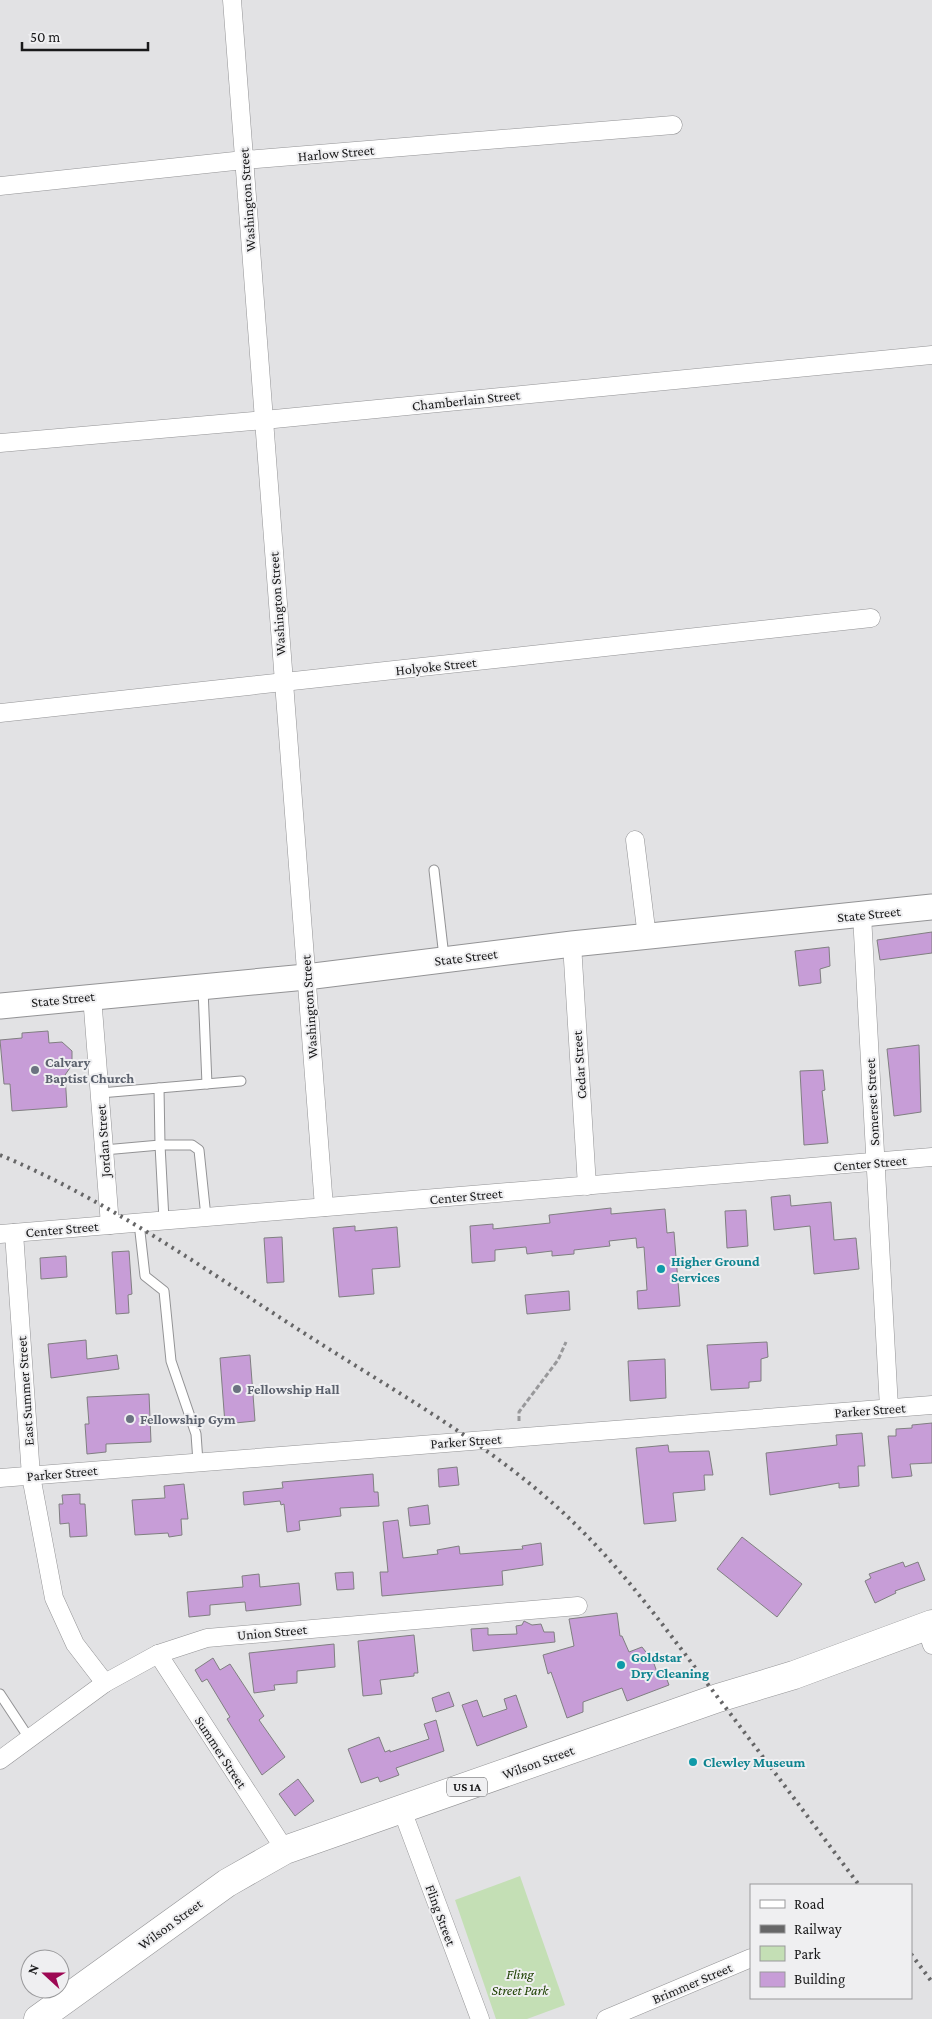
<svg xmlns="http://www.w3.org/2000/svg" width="932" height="2019" font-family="'Crimson Pro',serif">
  <rect width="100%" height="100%" fill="#e2e2e4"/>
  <path fill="#c4dfb5" d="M520 1876 565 2005 527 2019H496L455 1900Z"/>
  <g fill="#c79dd7" stroke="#807f81">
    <path d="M932 932V953L880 960 877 940Z"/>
    <path d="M829 947 830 966 820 969 821 983 799 986 795 951Z"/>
    <path d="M48 1031 49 1043 62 1042 72 1051V1065L65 1075 67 1107 12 1111 10 1084H4L0 1040 22 1038V1033Z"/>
    <path d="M919 1045 921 1112 894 1116 887 1049Z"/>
    <path d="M823 1070 825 1090 822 1091 828 1143 804 1145 800 1071Z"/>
    <path d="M790 1195 791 1206 831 1202 834 1240 856 1238 859 1269 814 1274 810 1226 774 1230 771 1197Z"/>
    <path d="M611 1208V1214L665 1209 667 1233 674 1232 680 1306 638 1309 637 1291 647 1290 644 1247 637 1248 636 1238 609 1241 610 1246 574 1250V1254L552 1256V1251L527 1254 526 1247 495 1250V1261L472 1263 470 1226 493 1224V1229L550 1223 549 1215Z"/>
    <path d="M746 1210 748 1246 727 1248 725 1211Z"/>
    <path d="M355 1226V1231L397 1227 400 1267 372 1269 374 1294 339 1297 333 1228Z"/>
    <path d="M282 1237 284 1282 267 1283 264 1238Z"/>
    <path d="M129 1251 132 1294 128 1295 129 1313 116 1314 112 1252Z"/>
    <path d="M66 1256 67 1277 41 1279 40 1258Z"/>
    <path d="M569 1291 570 1310 527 1314 525 1295Z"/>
    <path d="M86 1340 87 1359 117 1355 119 1369 51 1378 48 1344Z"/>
    <path d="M767 1342 768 1357 761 1359V1381L749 1382V1388L711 1390 707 1345Z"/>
    <path d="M250 1355 255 1421 225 1424 220 1358Z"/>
    <path d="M665 1359 666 1398 630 1401 628 1361Z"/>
    <path d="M149 1394 151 1442 106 1444V1452L87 1454 85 1424H89L87 1397Z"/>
    <path d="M932 1423V1463L910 1464 912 1476 892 1478 888 1436H896V1429L912 1428V1425Z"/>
    <path d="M862 1433 865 1466H858L859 1486 839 1488V1483L770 1495 766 1453 837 1445 836 1435Z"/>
    <path d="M668 1445 669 1452 709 1451 713 1475H704L705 1490 673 1493 676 1521 644 1524 636 1448Z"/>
    <path d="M457 1467 459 1485 439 1487 438 1469Z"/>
    <path d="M373 1474 374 1492H378L379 1506 340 1508 341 1516 299 1521 300 1530 287 1532 284 1504 281 1505 280 1501 244 1505 243 1492 283 1488 282 1482Z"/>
    <path d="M184 1484 188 1519H181L182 1535 169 1537 168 1533 135 1535 132 1500 165 1498 164 1486Z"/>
    <path d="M80 1494V1504H85L87 1536 70 1537 69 1523 60 1524 59 1504H63L62 1495Z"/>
    <path d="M428 1505 430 1524 410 1526 408 1508Z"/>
    <path d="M398 1520 403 1558 438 1554 437 1550 459 1546 460 1554 523 1549 522 1546 541 1543 543 1565 502 1571 503 1585 382 1596 380 1572H388L383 1522Z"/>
    <path d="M742 1537 802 1584 777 1617 717 1569Z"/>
    <path d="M903 1562 905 1567 918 1562 925 1580 895 1591 896 1593 875 1603 865 1581 871 1578 869 1574Z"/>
    <path d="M353 1572 354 1589 337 1590 335 1573Z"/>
    <path d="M259 1574 260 1587 299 1583 301 1605 246 1611 245 1602 210 1605V1615L189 1617 187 1592 243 1587 242 1576Z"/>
    <path d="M617 1613 620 1636H622L629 1652 642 1647 653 1661 657 1672 663 1669 669 1685 627 1701 622 1688 583 1702V1712L567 1718 551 1672 548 1674 543 1655 574 1646 569 1619Z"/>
    <path d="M524 1621 532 1625 541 1624 544 1632H554L555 1642 473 1651 471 1629 488 1628V1635L517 1634 516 1626 522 1625Z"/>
    <path d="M414 1635 418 1673H414V1676L380 1680 382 1694 363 1696 358 1641Z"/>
    <path d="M334 1644 335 1667 297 1671V1683L274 1685 275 1690 254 1693 249 1653Z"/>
    <path d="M213 1658 220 1670 230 1664 264 1716 259 1720 285 1757 262 1775 227 1719 230 1717 207 1679 202 1682 195 1670Z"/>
    <path d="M449 1692 454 1706 436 1712 432 1698Z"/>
    <path d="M516 1695 527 1727 477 1746 462 1705 477 1700 483 1717 507 1709 504 1699Z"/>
    <path d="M436 1720 444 1751 396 1768 399 1775 380 1782 378 1777 361 1783 348 1749 379 1737 385 1752 390 1750V1752L429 1739 424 1724Z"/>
    <path d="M298 1779 314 1801 295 1816 279 1794Z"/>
  </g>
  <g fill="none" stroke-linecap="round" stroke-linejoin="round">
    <g stroke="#939395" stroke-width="11">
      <g id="lane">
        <path d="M434 870 444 957"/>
        <path d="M203 989 207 1084"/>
        <path d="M159 1088 241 1081"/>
        <path d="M100 1093 159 1088 160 1145 104 1150"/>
        <path d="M164 1220 160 1145H192L199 1150 206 1217"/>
        <path d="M139 1223 145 1276 164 1291 171 1361 196 1434 198 1462"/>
        <path d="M0 1694 29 1738"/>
      </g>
    </g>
    <g stroke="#939395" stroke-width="19">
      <g id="street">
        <path d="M232 0 324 1207"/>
        <path d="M0 186 244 160 673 125"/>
        <path d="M0 443 264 420 932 355"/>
        <path d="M0 713 871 618"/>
        <path d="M635 840 647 937"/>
        <path d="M862 915 889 1408"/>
        <path d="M572 944 587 1186"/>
        <path d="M92 996 110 1225"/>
        <path d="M14 1233 31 1476 54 1598 75 1644 105 1683"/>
        <path d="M0 1234 932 1157"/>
        <path d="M0 1478 932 1405"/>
        <path d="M926 1627 932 1645"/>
        <path d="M158 1654 285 1850"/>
        <path d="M0 1760 105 1683 158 1654 207 1638 578 1606"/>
        <path d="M402 1810 480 2019"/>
        <path d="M606 2019 751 1958"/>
      </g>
    </g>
    <g stroke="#939395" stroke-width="27">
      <path id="secondary" d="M0 1006 306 977 572 944 932 907"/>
    </g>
    <g stroke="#939395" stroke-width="29">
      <path id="primary" d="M38 2019 227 1883 285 1850 718 1698 794 1675 932 1624"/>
    </g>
    <path stroke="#98989a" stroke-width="3" stroke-dasharray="5 2.5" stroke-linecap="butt" d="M519 1421V1412L558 1360 566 1342"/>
    <use href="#lane" stroke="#fff" stroke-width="9"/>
    <use href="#street" stroke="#fff" stroke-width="18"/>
    <use href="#secondary" stroke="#fff" stroke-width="25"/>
    <use href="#primary" stroke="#fff" stroke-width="28"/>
    <g stroke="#666667" stroke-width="4" stroke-dasharray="2.5 5" stroke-linecap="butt">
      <path d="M0 1155C110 1201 207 1271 307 1335 403 1397 507 1453 587 1536 630 1580 666 1629 703 1678 756 1747 807 1816 859 1885"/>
      <path d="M911 1954 932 1982"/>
    </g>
  </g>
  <g fill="#6b7280" stroke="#efeff1" stroke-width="2">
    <circle cx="35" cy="1070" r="5"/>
    <circle cx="237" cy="1389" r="5"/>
    <circle cx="130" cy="1419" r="5"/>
  </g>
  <g fill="#0f9aa8" stroke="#efeff1" stroke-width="2">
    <circle cx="661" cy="1269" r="5"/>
    <circle cx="621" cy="1665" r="5"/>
    <circle cx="693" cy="1762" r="5"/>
  </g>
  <g text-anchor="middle" stroke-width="4" stroke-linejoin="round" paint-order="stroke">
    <rect fill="#efeff1" stroke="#59595a" stroke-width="1" x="447" y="1777.5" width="40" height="19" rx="4"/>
    <g font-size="12" font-weight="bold" fill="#19191a">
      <text x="467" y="1791">US 1A</text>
    </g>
    <g font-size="14" fill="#19191a" stroke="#efeff1">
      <text transform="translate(336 153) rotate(-5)" y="5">Harlow Street</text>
      <text transform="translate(247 200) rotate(-94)" y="5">Washington Street</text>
      <text transform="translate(466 400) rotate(-6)" y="5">Chamberlain Street</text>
      <text transform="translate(277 604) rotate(-94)" y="5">Washington Street</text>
      <text transform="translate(436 666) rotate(-6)" y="5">Holyoke Street</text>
      <text transform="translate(869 914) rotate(-6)" y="5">State Street</text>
      <text transform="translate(466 957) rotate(-7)" y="5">State Street</text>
      <text transform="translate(63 999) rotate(-6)" y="5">State Street</text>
      <text transform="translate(309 1007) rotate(-94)" y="5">Washington Street</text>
      <text transform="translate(579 1065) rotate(-94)" y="5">Cedar Street</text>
      <text transform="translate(872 1102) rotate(-93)" y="5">Somerset Street</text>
      <text transform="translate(103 1141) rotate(-94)" y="5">Jordan Street</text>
      <text transform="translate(870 1163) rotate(-5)" y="5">Center Street</text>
      <text transform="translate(466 1196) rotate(-5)" y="5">Center Street</text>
      <text transform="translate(62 1229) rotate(-5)" y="5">Center Street</text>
      <text transform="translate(25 1391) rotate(-94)" y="5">East Summer Street</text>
      <text transform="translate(870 1410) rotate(-4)" y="5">Parker Street</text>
      <text transform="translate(466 1441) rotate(-4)" y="5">Parker Street</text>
      <text transform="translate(62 1473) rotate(-5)" y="5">Parker Street</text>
      <text transform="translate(272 1632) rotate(-5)" y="5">Union Street</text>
      <text transform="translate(221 1752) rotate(57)" y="5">Summer Street</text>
      <text transform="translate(538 1762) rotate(-20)" y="5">Wilson Street</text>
      <text transform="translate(441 1915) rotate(70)" y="5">Fling Street</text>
      <text transform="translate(170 1924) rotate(-36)" y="5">Wilson Street</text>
      <text transform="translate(692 1983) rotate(-23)" y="5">Brimmer Street</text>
    </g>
    <g font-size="14" font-weight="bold" fill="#5b616d" stroke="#efeff1" text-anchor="start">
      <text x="45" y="1067">Calvary<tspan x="45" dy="16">Baptist Church</tspan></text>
      <text x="247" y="1394">Fellowship Hall</text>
      <text x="140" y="1424">Fellowship Gym</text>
    </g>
    <g font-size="14" font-weight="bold" fill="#0d838f" stroke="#efeff1" text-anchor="start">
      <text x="671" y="1266">Higher Ground<tspan x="671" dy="16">Services</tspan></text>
      <text x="631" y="1662">Goldstar<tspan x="631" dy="16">Dry Cleaning</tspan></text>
      <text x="703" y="1767">Clewley Museum</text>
    </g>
    <g font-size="14" font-style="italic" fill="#1d4000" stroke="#efeff1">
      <text x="520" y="1979">Fling<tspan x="520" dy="16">Street Park</tspan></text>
    </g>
  </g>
  <rect x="750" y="1884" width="162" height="115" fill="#efeff1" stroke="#99999b"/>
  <rect x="760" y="1900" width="25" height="8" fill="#ffffff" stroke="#99999b"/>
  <text x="794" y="1909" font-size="15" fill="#19191a">Road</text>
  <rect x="760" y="1925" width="25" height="8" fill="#666667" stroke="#99999b"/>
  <text x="794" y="1934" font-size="15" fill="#19191a">Railway</text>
  <rect x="760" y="1946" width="25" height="15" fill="#c4dfb5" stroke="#99999b"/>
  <text x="794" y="1959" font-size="15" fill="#19191a">Park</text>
  <rect x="760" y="1972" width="25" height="15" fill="#c79dd7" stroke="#99999b"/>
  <text x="794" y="1984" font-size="15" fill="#19191a">Building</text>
  <g transform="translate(45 1974) rotate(291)"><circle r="24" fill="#efeff1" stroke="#99999b"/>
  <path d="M0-4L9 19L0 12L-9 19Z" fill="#9d0753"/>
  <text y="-8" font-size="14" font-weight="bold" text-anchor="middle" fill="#19191a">N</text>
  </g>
  <path d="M22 42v8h126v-8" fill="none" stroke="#19191a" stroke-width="2.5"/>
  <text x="30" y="42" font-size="15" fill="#19191a" stroke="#efeff1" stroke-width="4" paint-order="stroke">50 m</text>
</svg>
